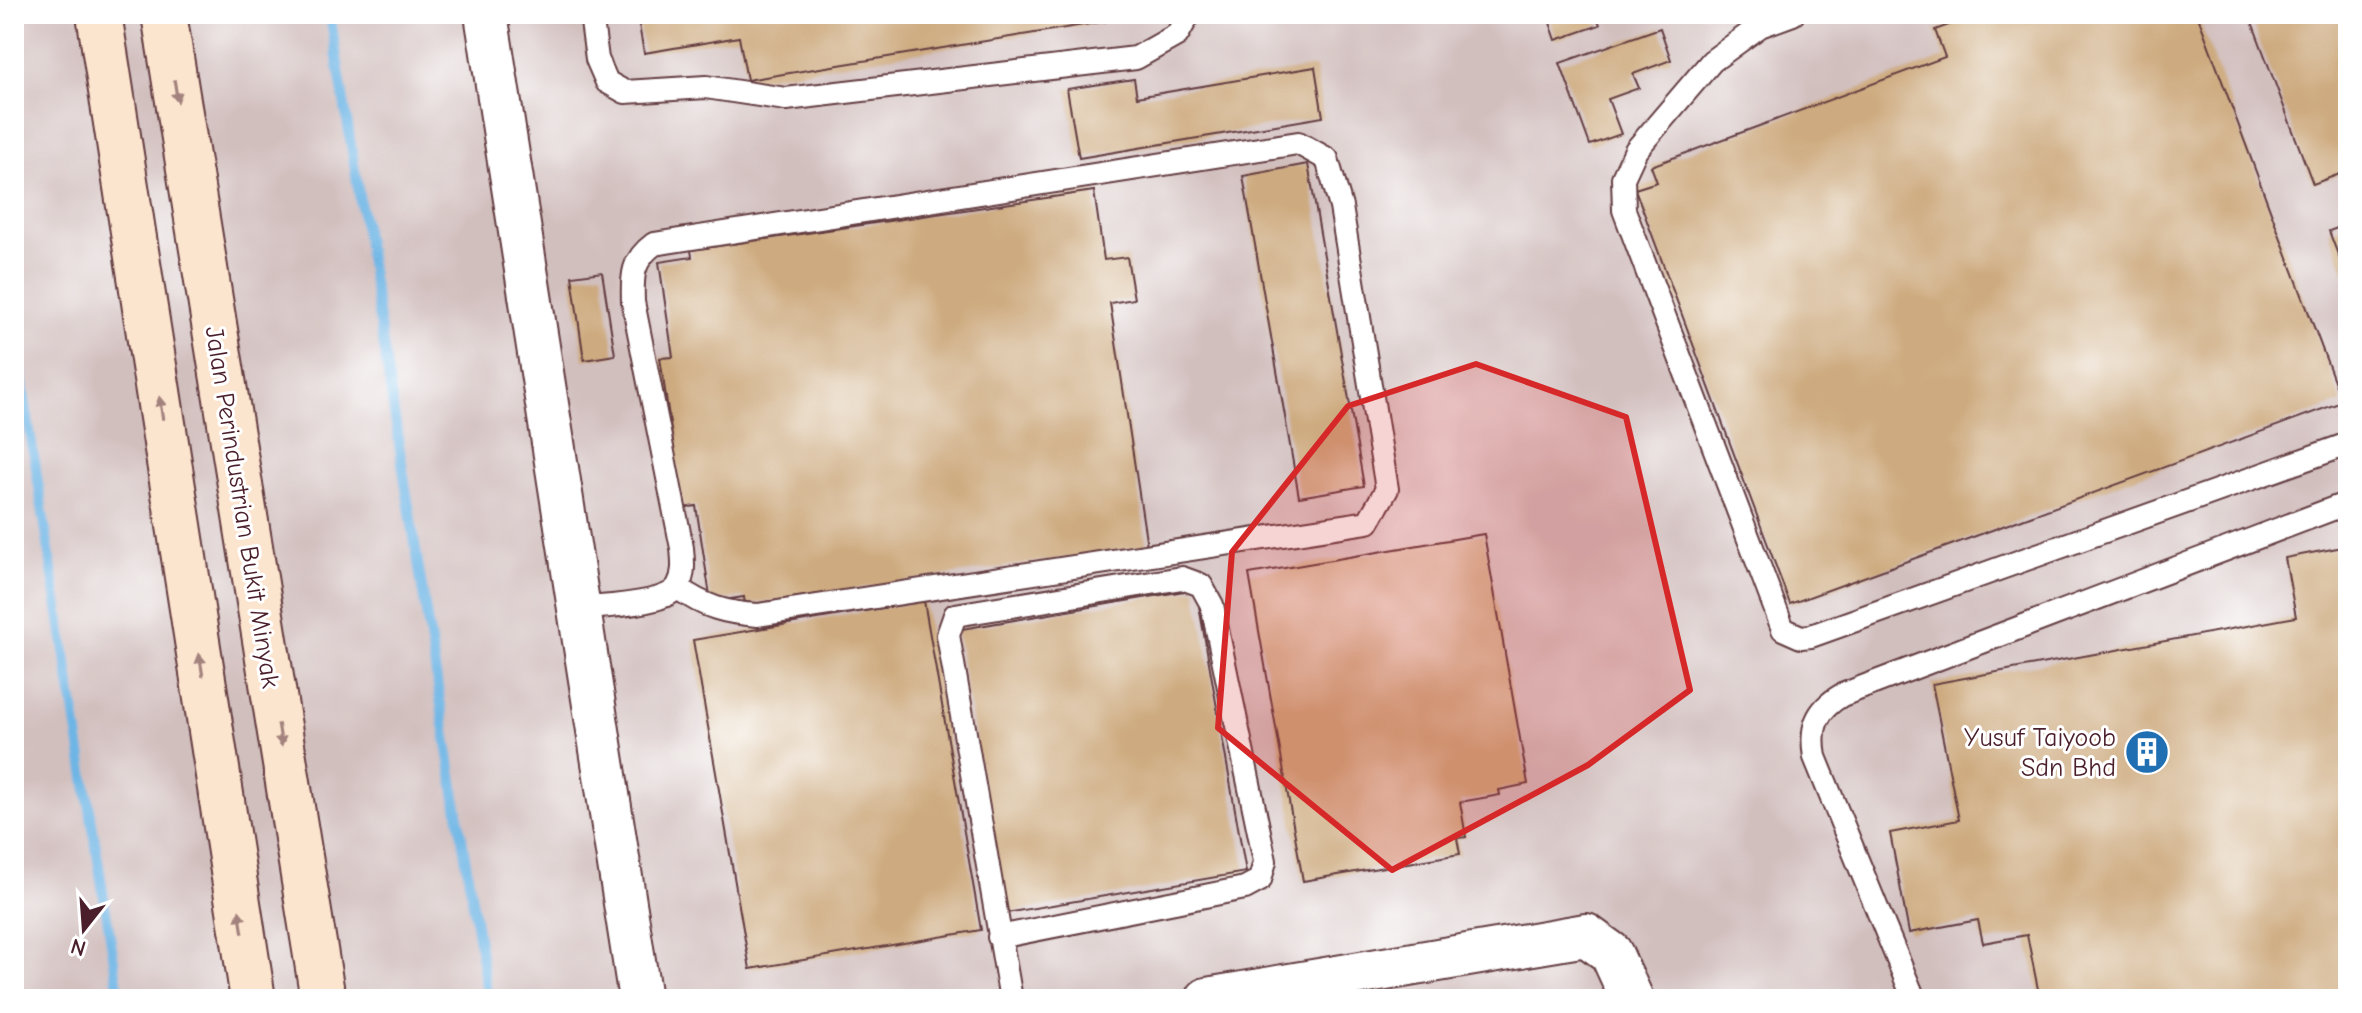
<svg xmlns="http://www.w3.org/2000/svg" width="2362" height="1013" font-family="'Comic Neue',sans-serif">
  <rect width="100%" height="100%" fill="#fff"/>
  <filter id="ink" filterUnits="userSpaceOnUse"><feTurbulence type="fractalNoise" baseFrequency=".0125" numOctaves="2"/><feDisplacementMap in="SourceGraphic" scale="16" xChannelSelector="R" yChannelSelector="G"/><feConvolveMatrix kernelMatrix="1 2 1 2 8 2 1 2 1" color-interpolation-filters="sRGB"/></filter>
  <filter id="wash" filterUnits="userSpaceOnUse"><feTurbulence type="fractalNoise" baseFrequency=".006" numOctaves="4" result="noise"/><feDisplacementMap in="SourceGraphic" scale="32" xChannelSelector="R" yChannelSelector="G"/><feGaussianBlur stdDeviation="1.8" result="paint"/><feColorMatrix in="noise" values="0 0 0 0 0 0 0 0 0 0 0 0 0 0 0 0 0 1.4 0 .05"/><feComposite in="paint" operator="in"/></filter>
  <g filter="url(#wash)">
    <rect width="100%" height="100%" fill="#eedfbf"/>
    <rect fill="#d1bfbe" x="14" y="14" width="2334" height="985"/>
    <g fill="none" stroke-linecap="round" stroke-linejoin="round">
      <g stroke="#6db5e5" stroke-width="10">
        <path d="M330 14 488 999"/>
        <path d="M14 330 120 999"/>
      </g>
    </g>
    <g id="blocks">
      <g fill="#cdaa7f">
        <path d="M637 14H1139V16L747 80 739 37 644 53Z"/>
        <path d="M1547 14H1596L1600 25 1556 40Z"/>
        <path d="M1978 14H2197L2342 402 1790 604 1635 189 1657 182 1651 166 1945 57 1935 30Z"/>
        <path d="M2249 14H2348V171L2313 184Z"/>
        <path d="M1660 28 1671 60 1633 74 1639 88 1608 99 1621 134 1590 145 1560 63Z"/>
        <path d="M1315 67 1323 117 1079 158 1067 89 1134 79 1137 97Z"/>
        <path d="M1308 164 1364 486 1299 497 1243 176Z"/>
        <path d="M1094 191 1104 260 1127 257 1134 299 1110 303 1147 546 745 605 744 597 711 602 696 506 683 508 660 358 673 357 659 262 692 257 691 250Z"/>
        <path d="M2348 224V281L2329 231Z"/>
        <path d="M602 272 615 355 584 360 572 276Z"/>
        <path d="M1484 534 1528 784 1499 790 1500 795 1460 802 1466 837 1457 838 1460 854 1303 881 1249 574Z"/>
        <path d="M2348 546V999H2040L2027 935 1983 943 1978 920 1909 933 1890 833 1959 820 1932 684 2296 617 2285 558Z"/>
        <path d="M1196 589 1246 872 1006 913 956 630Z"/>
        <path d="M924 601 981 930 750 969 693 640Z"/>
      </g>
    </g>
  </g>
  <g filter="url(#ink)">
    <use href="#blocks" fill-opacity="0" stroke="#633c41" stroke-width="2"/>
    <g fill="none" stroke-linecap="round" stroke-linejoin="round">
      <g stroke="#633c41" stroke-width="26">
        <g id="lane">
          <path d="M591 14 597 59 607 82 625 92 706 87 786 99 1136 58 1177 35 1189 14"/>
          <path d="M1793 14 1760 26 1712 61 1636 150 1623 178 1624 210 1783 629 1801 637 1811 636 2348 444"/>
          <path d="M579 609C602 606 667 605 678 586 685 574 683 560 682 548L633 302C632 276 632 260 654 244L1298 143 1327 159 1341 207 1387 489 1368 522 758 615C726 613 704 607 678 588"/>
          <path d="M999 937 1245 888 1260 880 1265 861 1212 605 1201 585 1182 578 955 615 948 635 1011 999"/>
          <path d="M1914 999 1815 757C1810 728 1816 710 1842 695L2348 503"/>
        </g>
      </g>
      <g stroke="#633c41" stroke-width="46">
        <g id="street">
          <path d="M486 14 640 999"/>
          <path d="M1207 999 1586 935 1611 953 1632 999"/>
        </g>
      </g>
      <g stroke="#633c41" stroke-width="48">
        <g id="secondary">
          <path d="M99 14 253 999"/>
          <path d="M164 14 323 999"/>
        </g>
      </g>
      <use href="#lane" stroke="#fff" stroke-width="22"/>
      <use href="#street" stroke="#fff" stroke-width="42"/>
      <use href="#secondary" stroke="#fce5cf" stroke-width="44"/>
    </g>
    <defs><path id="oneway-solid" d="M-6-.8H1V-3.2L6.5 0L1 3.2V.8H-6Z" transform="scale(2)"/></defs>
    <g fill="#a3827d">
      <use href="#oneway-solid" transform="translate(176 91) rotate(81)"/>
      <use href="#oneway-solid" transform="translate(161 408) rotate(-99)"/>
      <use href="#oneway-solid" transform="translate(201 665) rotate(-99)"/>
      <use href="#oneway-solid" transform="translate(280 735) rotate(81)"/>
      <use href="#oneway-solid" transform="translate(241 922) rotate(-99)"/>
    </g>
  </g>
  <path fill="#d62828" fill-opacity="0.2" stroke="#d62828" stroke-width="6" stroke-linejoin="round" d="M1476 364 1626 417 1690 690 1588 765 1392 870 1218 728 1232 552 1348 406Z"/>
  <defs>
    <g id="building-disc" transform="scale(2.3)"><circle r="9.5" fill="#1f6fb2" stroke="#fff"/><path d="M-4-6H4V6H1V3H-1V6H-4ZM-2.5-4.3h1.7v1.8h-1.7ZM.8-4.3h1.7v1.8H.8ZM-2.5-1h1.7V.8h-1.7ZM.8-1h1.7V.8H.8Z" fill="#fff"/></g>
  </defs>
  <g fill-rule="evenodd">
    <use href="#building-disc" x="2147" y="752"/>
  </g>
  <g text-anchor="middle" stroke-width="6" stroke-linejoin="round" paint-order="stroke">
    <g font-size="26" fill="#4a1f2b" stroke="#fff">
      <text transform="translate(243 507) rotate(81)" y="9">Jalan Perindustrian Bukit Minyak</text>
    </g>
    <g font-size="26" fill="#4a1f2b" stroke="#fff" text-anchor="end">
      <text x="2116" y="746">Yusuf Taiyoob<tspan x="2116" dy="30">Sdn Bhd</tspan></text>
    </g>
  </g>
  <rect width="2362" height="1013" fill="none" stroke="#fff" stroke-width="48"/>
  <g transform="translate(84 929) rotate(197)" stroke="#ffffff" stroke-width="6" paint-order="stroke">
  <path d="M0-6L14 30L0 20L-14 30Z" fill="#4a1f2b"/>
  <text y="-12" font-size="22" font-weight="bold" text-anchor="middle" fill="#4a1f2b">N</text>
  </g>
</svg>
